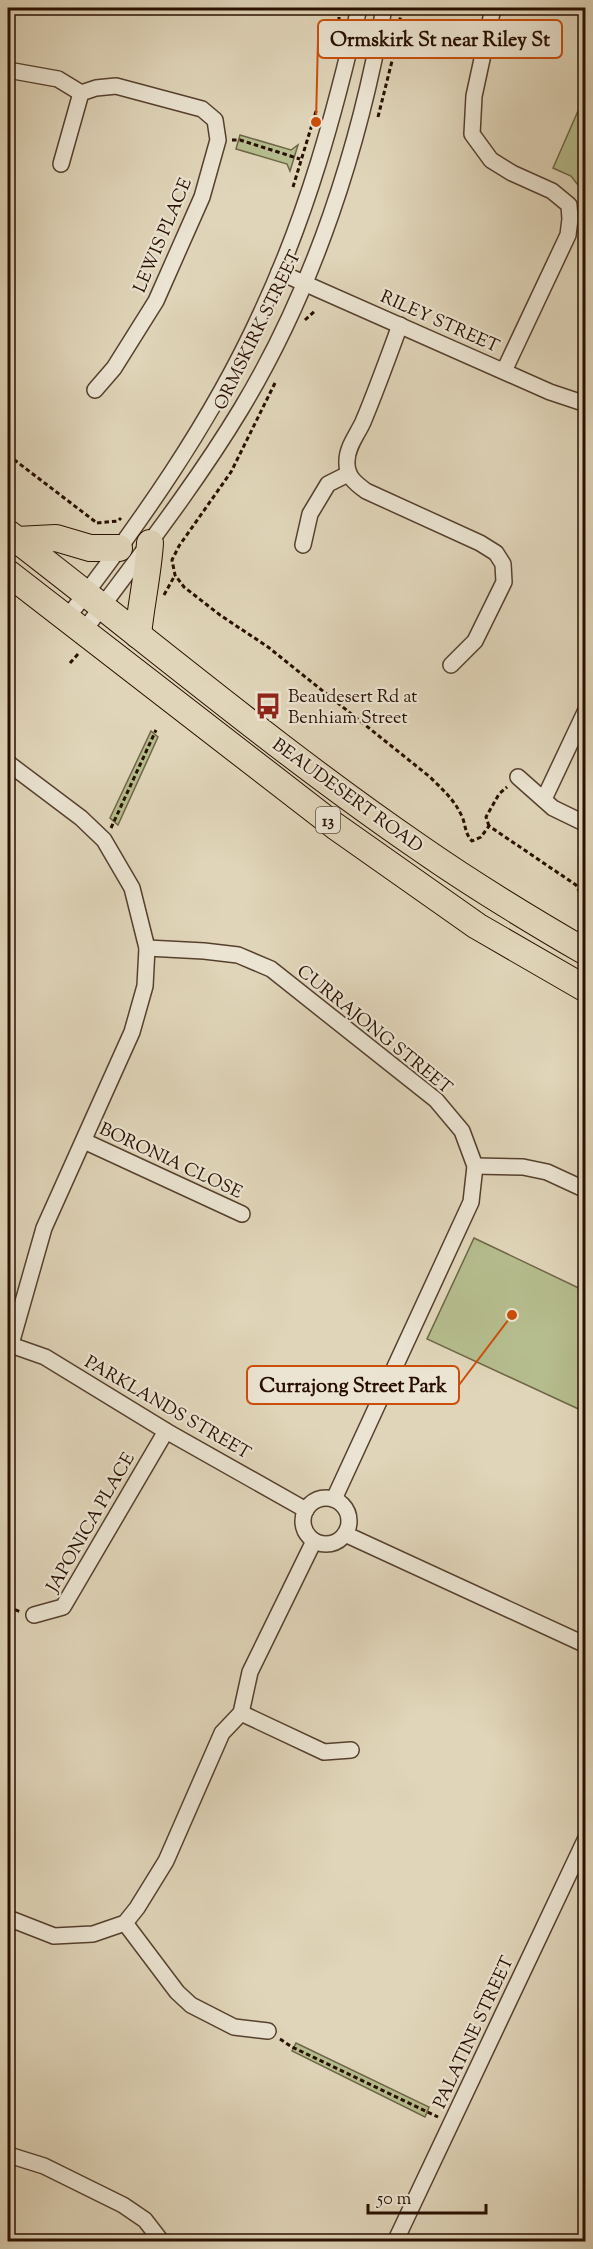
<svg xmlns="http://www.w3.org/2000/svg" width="593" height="2249" font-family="'Sorts Mill Goudy',serif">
  <rect width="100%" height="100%" fill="#e0d5b9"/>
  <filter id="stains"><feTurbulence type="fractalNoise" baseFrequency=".00333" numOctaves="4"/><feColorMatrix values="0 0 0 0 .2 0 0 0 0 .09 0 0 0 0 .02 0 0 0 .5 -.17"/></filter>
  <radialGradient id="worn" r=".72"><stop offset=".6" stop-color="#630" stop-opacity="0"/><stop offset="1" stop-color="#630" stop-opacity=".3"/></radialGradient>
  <g fill="#b5bc8d" stroke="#6e6646" stroke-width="1.5">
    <path d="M585 95V194L571 176 553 168Z"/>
    <path d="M240 135 291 150 298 145 290 171 287 164 236 149Z"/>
    <path d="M151 731 158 737 118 825 110 818Z"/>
    <path d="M474 1238 585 1291V1412L427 1339Z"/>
    <path d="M296 2043 429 2107 425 2117 292 2051Z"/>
  </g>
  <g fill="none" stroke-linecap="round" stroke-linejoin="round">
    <g stroke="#56402e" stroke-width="18">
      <g id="minor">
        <path d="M495 8 492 13 474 96 472 134 491 160 512 173 552 191 569 205 570 219 568 235 504 371"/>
        <path d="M8 70 58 79 81 93 96 88 116 86 202 109 215 120 218 140 202 197 156 301 114 368 95 390"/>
        <path d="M61 164 81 93"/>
        <path d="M279 272 550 392 586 404"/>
        <path d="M400 325C388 358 376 391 363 422 357 435 347 447 347 461 346 476 355 483 366 491L480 543 496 553 503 564 504 582 475 641 451 665"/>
        <path d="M303 545 310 514 328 484 348 474"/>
        <path d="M67 618C140 523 211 423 261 313 307 215 335 113 359 8"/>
        <path d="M83 632C137 559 194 487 241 409 314 288 360 146 384 8"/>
        <path d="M8 763 81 818 104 840 132 888 147 948 145 986 132 1032 44 1228 11 1344"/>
        <path d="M518 777 553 808 586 824"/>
        <path d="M544 799 586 710"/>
        <path d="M147 948 204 951 238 955 271 969 436 1100 462 1131 475 1166 471 1202 334 1499"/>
        <path d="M84 1141 242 1214"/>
        <path d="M475 1166 523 1167 547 1172 586 1190"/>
        <path d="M8 1344 45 1357 166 1431 306 1510"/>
        <circle cx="326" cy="1521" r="23"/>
        <path d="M345 1534 586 1645"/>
        <path d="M34 1615 63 1607 166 1431"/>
        <path d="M241 1713 324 1752 351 1750"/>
        <path d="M8 1918 54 1936 93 1934 125 1923 137 1908 166 1861 222 1733 241 1713 250 1672 314 1541"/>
        <path d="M125 1923 177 1992 191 2005 234 2027 268 2031"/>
        <path d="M8 2157 12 2156 44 2166 123 2205 145 2220 162 2242"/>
        <path d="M395 2242 586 1838"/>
      </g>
    </g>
    <g stroke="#280f00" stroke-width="28">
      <g id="trunk">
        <path d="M8 533C145 638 277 750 420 848 473 885 529 919 586 952"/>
        <path d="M16 540 56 538 90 548H119"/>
        <path d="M8 573 335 826 477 926 586 989"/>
        <path d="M138 635C141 604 148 574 150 543"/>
      </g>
    </g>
    <g stroke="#280f00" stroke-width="3" stroke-dasharray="4.5 3" stroke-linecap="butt">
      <path d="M329 8 334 9 339 15V21"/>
      <path d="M378 117 394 53 402 8"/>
      <path d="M232 140H240L300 159"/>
      <path d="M293 187 317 108"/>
      <path d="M305 320 315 311"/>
      <path d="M275 383 231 472 179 546 172 560 175 575 184 587 220 615 268 647 430 777C443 790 456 801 463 819 466 828 465 833 472 841L481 837 489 826 576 885 580 893"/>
      <path d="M8 455 97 523"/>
      <path d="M97 523 118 521 121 518"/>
      <path d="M164 595 175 575"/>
      <path d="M70 663 78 654"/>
      <path d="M489 826 486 817 499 794 507 787"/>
      <path d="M111 828 156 730"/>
      <path d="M8 1607 21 1612"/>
      <path d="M280 2039 292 2047 438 2117"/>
    </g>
    <use href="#minor" stroke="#ebe4d2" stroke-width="15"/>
    <use href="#trunk" stroke="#e0d5b9" stroke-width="26"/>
  </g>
  <path fill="#967660" stroke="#280f00" stroke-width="1.5" d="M10 1203 14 1213 8 1226V1209Z"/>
  <defs>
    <g id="bus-bare" transform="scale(2.07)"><path d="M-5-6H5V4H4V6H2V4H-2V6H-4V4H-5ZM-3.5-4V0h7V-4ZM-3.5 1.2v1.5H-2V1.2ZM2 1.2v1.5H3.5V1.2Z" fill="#8f2418" stroke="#ebe4d2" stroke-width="2.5" paint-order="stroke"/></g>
  </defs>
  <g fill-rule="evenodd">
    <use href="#bus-bare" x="268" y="706"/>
  </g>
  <g text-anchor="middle" stroke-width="4.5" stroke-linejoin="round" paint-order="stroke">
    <rect fill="#ebe4d2" stroke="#624f3f" stroke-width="1.5" x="316" y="807" width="24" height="26" rx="4.5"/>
    <g font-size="16" font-weight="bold" fill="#280f00">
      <text x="328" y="826">13</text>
    </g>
    <g font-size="18" fill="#280f00" stroke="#ebe4d2">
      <text transform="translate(162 235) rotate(-67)" y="6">LEWIS PLACE</text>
      <text transform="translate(440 321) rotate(24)" y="6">RILEY STREET</text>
      <text transform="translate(257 330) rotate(-64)" y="6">ORMSKIRK STREET</text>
      <text transform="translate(348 795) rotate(36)" y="6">BEAUDESERT ROAD</text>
      <text transform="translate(375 1029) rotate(39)" y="6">CURRAJONG STREET</text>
      <text transform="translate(171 1160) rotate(25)" y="6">BORONIA CLOSE</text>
      <text transform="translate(168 1407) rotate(30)" y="6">PARKLANDS STREET</text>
      <text transform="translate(90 1522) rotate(-60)" y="6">JAPONICA PLACE</text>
      <text transform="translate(473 2032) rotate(-65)" y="6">PALATINE STREET</text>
    </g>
    <g font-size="18" fill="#280f00" stroke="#ebe4d2" text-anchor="start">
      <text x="288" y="702">Beaudesert Rd at<tspan x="288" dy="21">Benhiam Street</tspan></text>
    </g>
  </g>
  <path fill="none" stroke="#cb4e0a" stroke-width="2" d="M316 122L318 39M512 1315L459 1385"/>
  <g fill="#cb4e0a" stroke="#ebe4d2" stroke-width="2">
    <circle cx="316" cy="122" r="6"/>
    <circle cx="512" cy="1315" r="6"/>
  </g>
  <g fill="#ebe4d2" stroke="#cb4e0a" stroke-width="2">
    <rect x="318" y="20" width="244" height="38" rx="6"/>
    <rect x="247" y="1366" width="212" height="38" rx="6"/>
  </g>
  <g font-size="20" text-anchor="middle" font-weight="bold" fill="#280f00">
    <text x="440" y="46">Ormskirk St near Riley St</text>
    <text x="353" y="1392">Currajong Street Park</text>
  </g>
  <rect width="593" height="2249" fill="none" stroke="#e0d5b9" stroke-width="30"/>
  <rect x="9" y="9" width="575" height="2231" fill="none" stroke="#280f00" stroke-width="3"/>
  <rect x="15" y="15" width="563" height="2219" fill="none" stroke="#280f00" stroke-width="1.5"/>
  <path d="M368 2204v9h118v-9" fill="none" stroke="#280f00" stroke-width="3"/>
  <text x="377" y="2204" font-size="18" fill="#280f00" stroke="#ebe4d2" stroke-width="4.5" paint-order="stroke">50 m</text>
  <rect width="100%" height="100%" filter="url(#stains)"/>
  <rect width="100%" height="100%" fill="url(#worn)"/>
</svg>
